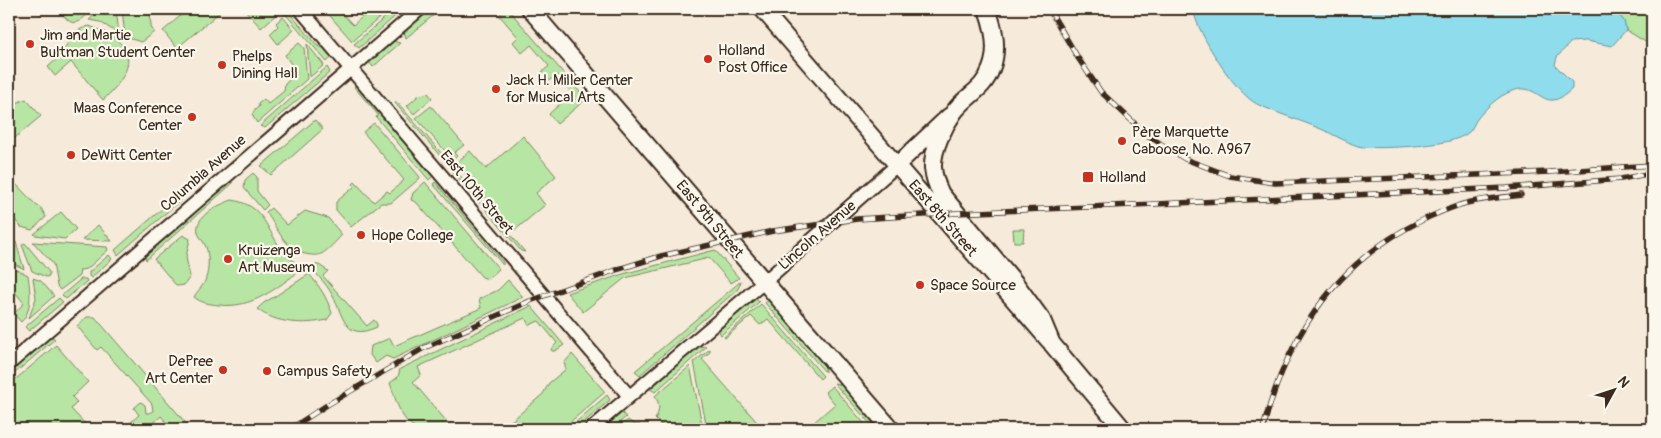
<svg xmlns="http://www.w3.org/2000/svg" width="1661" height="438" font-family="Pangolin,sans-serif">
  <rect width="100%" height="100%" fill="#f6eada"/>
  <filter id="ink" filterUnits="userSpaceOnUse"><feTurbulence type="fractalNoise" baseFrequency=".02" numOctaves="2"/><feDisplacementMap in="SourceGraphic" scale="10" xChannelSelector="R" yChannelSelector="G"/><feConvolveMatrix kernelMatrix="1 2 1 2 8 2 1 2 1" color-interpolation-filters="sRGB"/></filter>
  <g filter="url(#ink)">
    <g fill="#b7e5a3" stroke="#798860">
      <path d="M62 9H93C86 15 77 28 68 20 64 17 62 14 62 9Z"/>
      <path d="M101 9H116L119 34 100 22 89 20Z"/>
      <path d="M122 9H150L151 27 154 32 141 42 125 37Z"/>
      <path d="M218 9 220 12 177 48 163 31 187 10Z"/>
      <path d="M244 9H276L279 12 261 28Z"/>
      <path d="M281 9H286L319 47H323L332 57 327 62Z"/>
      <path d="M324 9H338L353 25 371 9H390L352 41Z"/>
      <path d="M395 9H400V12L359 48 354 44Z"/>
      <path d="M431 9H441L406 38 404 31Z"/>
      <path d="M506 9H508L586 99 557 124 549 114 572 93 557 75 547 82 540 74 549 66 531 45 522 53 513 42 518 37 499 15Z"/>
      <path d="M1613 9H1652V46L1626 30 1624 21Z"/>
      <path d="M283 17 294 30 278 44 270 34 278 26 276 23Z"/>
      <path d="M89 26C137 42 139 67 103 100L71 62 55 76 48 67C52 63 56 60 60 56 71 41 68 32 89 26Z"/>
      <path d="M393 41 400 43 373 67 369 62Z"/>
      <path d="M299 43 304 48 307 79 257 123 252 115 255 110 259 106 258 104 264 99 268 104 284 91 285 84 297 73 285 55Z"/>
      <path d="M307 44 324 65 310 77Z"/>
      <path d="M327 67 330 72 265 128 260 126Z"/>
      <path d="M357 85 434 175 429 180 376 117 378 115 354 87Z"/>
      <path d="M428 93 432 98 414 114 407 106 418 96Z"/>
      <path d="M26 99 41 116 9 143V106Z"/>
      <path d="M397 102 449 162 447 164 395 103Z"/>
      <path d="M431 106 464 145 454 153 457 156 453 160 416 118Z"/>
      <path d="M315 120 323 129 271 175 261 166Z"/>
      <path d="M374 123 420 177 419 179 391 203H381L351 227 336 210V202L354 187 353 184 355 182 374 202 387 191 390 193 404 180 363 132Z"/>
      <path d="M523 136 556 176 536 193 545 205 514 231 456 163 470 151 486 169Z"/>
      <path d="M452 166 525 252 521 251 450 168Z"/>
      <path d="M253 173 257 177V191L268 205 263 210 244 188 245 180Z"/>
      <path d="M9 181H13L36 205 41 208 46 217 32 230 21 227 9 213Z"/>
      <path d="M230 181 233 183 146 260 145 254Z"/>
      <path d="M425 182 499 269 488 279 482 277 416 202 411 200 413 193Z"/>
      <path d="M435 182 503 262V265L433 184Z"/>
      <path d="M179 194 182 199 118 255 115 250Z"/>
      <path d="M232 200C265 205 266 230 284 253 289 259 297 262 302 269 277 288 252 309 219 305 210 304 201 303 194 297 197 291 204 286 206 278 209 269 209 255 206 247 204 242 200 238 198 233 194 215 219 205 232 200Z"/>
      <path d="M271 208 287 225 305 211 328 218 342 235C336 241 328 251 321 254 317 256 310 255 305 254 284 248 278 229 266 212Z"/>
      <path d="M61 212 76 229 65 239 35 235 34 234Z"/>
      <path d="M98 225 112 241 82 240Z"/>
      <path d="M1013 229H1024L1023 242H1014Z"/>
      <path d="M183 235 190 239 186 257 190 277 184 285 178 286 175 284 154 259Z"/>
      <path d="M16 242 24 269 9 261V248Z"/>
      <path d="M33 242 107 247 108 250 87 269 80 270 79 276 60 290 57 286 53 264Z"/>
      <path d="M25 243 49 272V276L46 277 32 271 22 245Z"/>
      <path d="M715 250 739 278 731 283 709 258 625 278 583 312 567 293 623 274Z"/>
      <path d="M109 255 112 259 91 278 89 276V272Z"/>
      <path d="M315 265H319L328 271 323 276 367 326 374 320 377 324V327C342 343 344 313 330 291 326 284 319 277 313 270V267Z"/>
      <path d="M9 266 28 275C30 289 33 311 21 322L14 314 24 303 9 285Z"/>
      <path d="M309 274C320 287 326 296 332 313L327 320C304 325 276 324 257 309L265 302 274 297Z"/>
      <path d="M33 278 41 281 54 296 29 318 36 298Z"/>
      <path d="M81 279H86L87 281 66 299 62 295Z"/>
      <path d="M508 280 523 297 393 359 386 356 376 363 370 355 371 346 390 338 394 346 481 308 479 299 498 290Z"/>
      <path d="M741 281 738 289 640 375 635 371Z"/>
      <path d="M59 298 63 302 29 331 25 327Z"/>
      <path d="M755 298 759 302 721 335 718 329Z"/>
      <path d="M770 299 824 361 825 372 765 303Z"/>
      <path d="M761 304 823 376 820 379 768 319 760 325 751 316 725 338 724 337Z"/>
      <path d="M531 306 564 345 555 351H552L551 349 557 343 539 321 529 325 525 318 418 367 421 375 413 382 453 429C443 429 432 430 422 429 401 427 396 399 390 383L398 377 400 369Z"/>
      <path d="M87 317H95L191 429H172L161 416 147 429H123L139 415 134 408 141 402 145 405 146 413H149L153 411 152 404 101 347 97 350 77 326Z"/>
      <path d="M50 335 55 339 9 378V371Z"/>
      <path d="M56 345 88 382 72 397 77 402 71 409 90 429H9V385Z"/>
      <path d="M699 346 706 347 655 392 650 389Z"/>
      <path d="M710 349V352L702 359 763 429H707L694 362Z"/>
      <path d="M572 354 605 392 562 429H502L543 394 549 383 566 369 564 363Z"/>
      <path d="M690 366 703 429H665L655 419C660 411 660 404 655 396Z"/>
      <path d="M834 383 844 385 873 419 872 426Z"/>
      <path d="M832 386 869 429H806L835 404 825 392Z"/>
      <path d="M607 395 610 400 576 429H568Z"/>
      <path d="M622 413 626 417 611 429H603Z"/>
      <path d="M628 420 635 425H640V429H617Z"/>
    </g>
    <path fill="#8edcec" stroke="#6d959a" d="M1193 9H1614L1624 21 1626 30 1612 46 1586 41 1571 42 1557 57 1555 65 1572 82V89C1541 118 1542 80 1512 91 1498 96 1486 108 1477 119 1474 123 1473 128 1469 132 1465 136 1454 140 1449 141 1431 146 1381 149 1362 147 1353 146 1331 133 1321 129 1300 120 1278 114 1257 104 1235 93 1197 33 1193 9Z"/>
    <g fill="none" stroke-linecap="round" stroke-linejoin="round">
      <g stroke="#3b2a1e" stroke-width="16">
        <g id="tertiary">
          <path d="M300 9 629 396"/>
          <path d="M9 364 420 9"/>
          <path d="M591 429 764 282 897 165"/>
        </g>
      </g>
      <g stroke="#3b2a1e" stroke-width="19">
        <g id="secondary">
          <path d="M762 9 1049 341"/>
          <path d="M897 165 949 116"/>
        </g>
      </g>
      <g stroke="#3b2a1e" stroke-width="20">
        <g id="primary">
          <path d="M530 9 891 429"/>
          <path d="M987 9C994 28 999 49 991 69 983 91 966 95 954 112 944 126 932 150 933 168 934 178 937 186 941 194L1015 283 1042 320 1052 344 1123 429"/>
        </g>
      </g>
      <use href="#tertiary" stroke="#fbf7ec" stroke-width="12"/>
      <use href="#secondary" stroke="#fbf7ec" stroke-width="15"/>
      <use href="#primary" stroke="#fbf7ec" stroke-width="16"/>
      <g stroke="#3b2a1e" stroke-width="5.5">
        <g id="rail">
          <path d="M1049 9 1078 58 1101 92 1147 135 1185 159 1230 176 1275 183 1550 172 1652 165"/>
          <path d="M290 429 327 405 424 348 530 301 619 269 661 256 773 231 857 219 957 213 1507 188 1621 179 1652 173"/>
          <path d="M1263 429C1290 323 1350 243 1457 206 1476 199 1500 198 1521 195"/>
        </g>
      </g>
      <use href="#rail" stroke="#fbf7ec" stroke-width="4" stroke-dasharray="11" stroke-linecap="butt"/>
    </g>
  </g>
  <g fill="#c8321e" stroke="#fbf7ec" stroke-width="2">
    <circle cx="30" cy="44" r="5"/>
    <circle cx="708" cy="59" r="5"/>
    <circle cx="222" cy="65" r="5"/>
    <circle cx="496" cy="89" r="5"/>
    <circle cx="192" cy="117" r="5"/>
    <circle cx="1122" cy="141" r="5"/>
    <circle cx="71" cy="155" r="5"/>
    <rect x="1082" y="171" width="12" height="12" rx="2.5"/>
    <circle cx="361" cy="235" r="5"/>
    <circle cx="228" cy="259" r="5"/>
    <circle cx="920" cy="285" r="5"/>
    <circle cx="223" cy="370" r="5"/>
    <circle cx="267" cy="371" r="5"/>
  </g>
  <g text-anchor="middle" stroke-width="4.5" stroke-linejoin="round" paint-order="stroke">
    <g font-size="15" fill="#3b2a1e" stroke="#fbf7ec" text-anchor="start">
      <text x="40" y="40">Jim and Martie<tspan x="40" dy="17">Bultman Student Center</tspan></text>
      <text x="718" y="55">Holland<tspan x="718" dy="17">Post Office</tspan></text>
      <text x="232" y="61">Phelps<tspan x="232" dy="17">Dining Hall</tspan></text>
      <text x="506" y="85">Jack H. Miller Center<tspan x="506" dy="17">for Musical Arts</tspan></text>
      <text x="182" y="113" text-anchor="end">Maas Conference<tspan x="182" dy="17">Center</tspan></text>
      <text x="1132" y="137">Père Marquette<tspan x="1132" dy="17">Caboose, No. A967</tspan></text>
      <text x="81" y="160">DeWitt Center</text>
      <text x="1099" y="182">Holland</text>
      <text x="371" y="240">Hope College</text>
      <text x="238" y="255">Kruizenga<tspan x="238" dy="17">Art Museum</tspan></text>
      <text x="930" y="290">Space Source</text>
      <text x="213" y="366" text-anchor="end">DePree<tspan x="213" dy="17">Art Center</tspan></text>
      <text x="277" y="376">Campus Safety</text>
    </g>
    <g font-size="15" fill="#3b2a1e" stroke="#fbf7ec">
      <text transform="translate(203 173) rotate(-41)" y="5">Columbia Avenue</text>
      <text transform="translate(477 192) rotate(50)" y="5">East 10th Street</text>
      <text transform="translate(943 218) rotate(49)" y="5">East 8th Street</text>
      <text transform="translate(710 219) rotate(50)" y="5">East 9th Street</text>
      <text transform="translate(817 235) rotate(-41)" y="5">Lincoln Avenue</text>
    </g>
  </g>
  <rect width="1661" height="438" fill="none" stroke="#fbf7ec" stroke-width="30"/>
  <rect x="15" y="15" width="1631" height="408" fill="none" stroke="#3b2a1e" stroke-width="2" filter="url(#ink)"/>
  <g transform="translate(1614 390) rotate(50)" stroke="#fbf7ec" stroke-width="4" paint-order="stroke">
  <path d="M0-4L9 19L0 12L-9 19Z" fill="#3b2a1e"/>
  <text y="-8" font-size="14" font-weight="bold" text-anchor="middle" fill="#3b2a1e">N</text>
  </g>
</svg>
